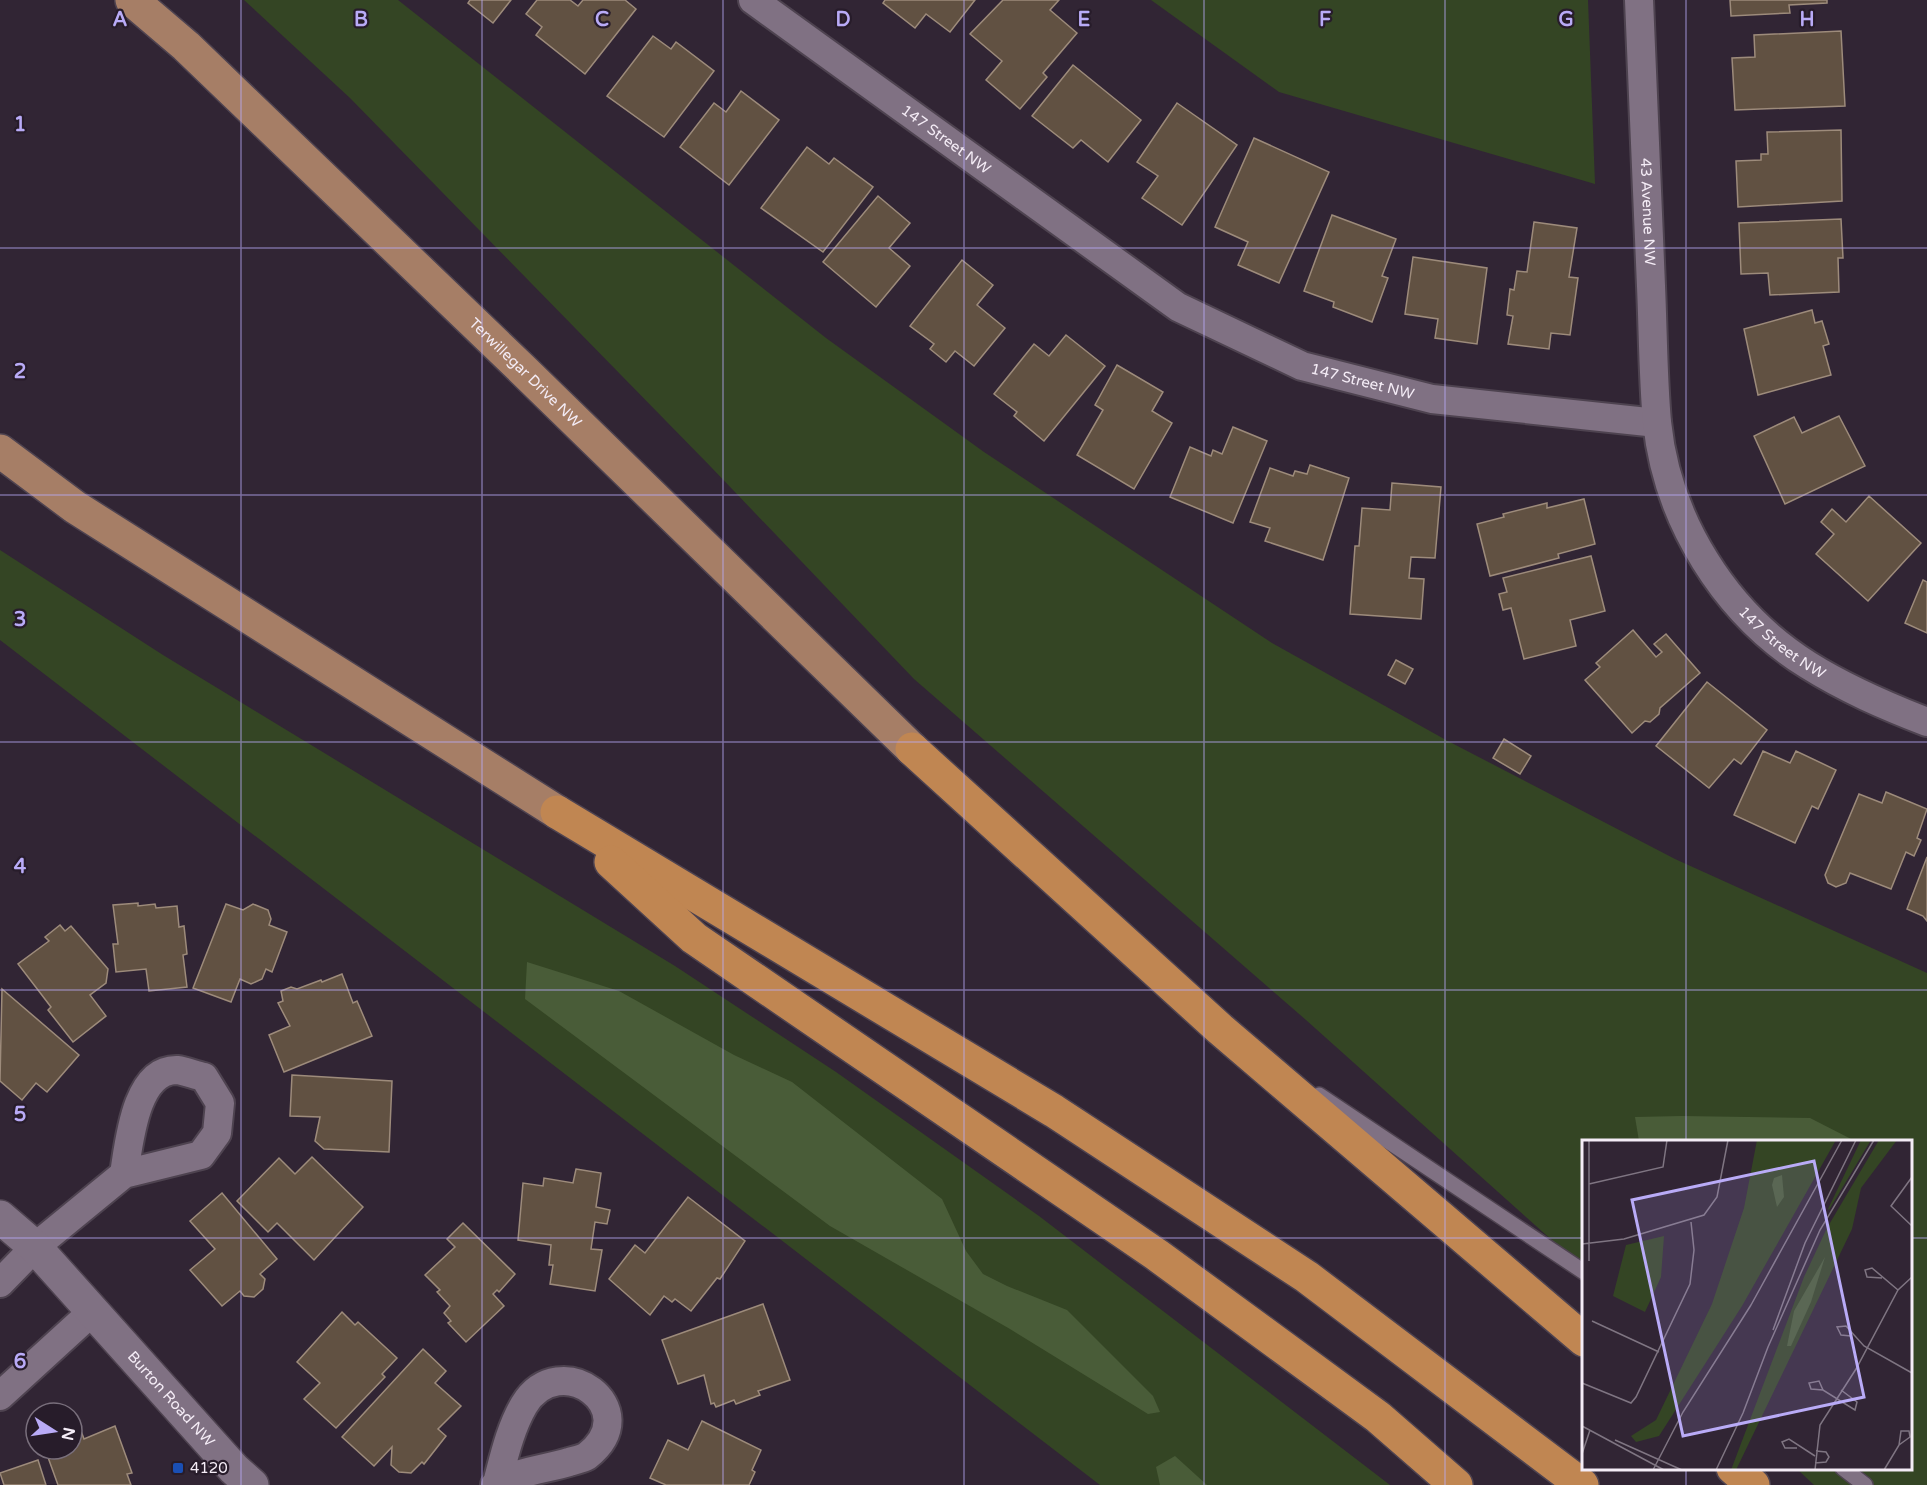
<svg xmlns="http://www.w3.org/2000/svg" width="1927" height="1485" font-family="'Varela Round',sans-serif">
  <rect width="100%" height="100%" fill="#312534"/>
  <g fill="#344524">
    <path d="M244 0H398L826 338 984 452 1272 643 1446 740 1675 859 1927 973V1485H1814L1797 1469 1910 1468V1142H1584L1583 1268 1306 1020 914 679 710 466 350 98Z"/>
    <path d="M1151 0H1588L1595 184 1279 92Z"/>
    <path d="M0 550 163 655 675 966 836 1072 1039 1216 1390 1485H1100L0 640Z"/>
  </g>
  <g fill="#495c38">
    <path d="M527 962 619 991 734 1055 792 1082 942 1199 966 1251 983 1274 1007 1286 1067 1310 1153 1396 1160 1412 1148 1414 1010 1329 830 1226 525 999Z"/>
    <path d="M1682 1116 1810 1118 1855 1141H1639L1635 1117Z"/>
    <path d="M1175 1456 1207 1485H1160L1156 1467Z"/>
  </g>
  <g fill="#615142" stroke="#9d8b7b" stroke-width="1.5">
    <path d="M470 0H511L493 23 468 3Z"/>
    <path d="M537 0H570L578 6 583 0H625L636 9 585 74 536 35 542 27 526 14Z"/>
    <path d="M885 0H975L950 32 926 14 915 28 883 3Z"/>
    <path d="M1003 0H1059L1050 10 1077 33 1043 73 1047 77 1020 109 986 80 1002 61 970 34Z"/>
    <path d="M1730 0H1827V3L1789 5 1790 13 1731 16Z"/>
    <path d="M1841 31 1845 106 1735 110 1732 58 1755 57 1754 35Z"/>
    <path d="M653 36 671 49 676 42 714 71 664 137 607 96Z"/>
    <path d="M1073 65 1141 120 1108 162 1081 140 1073 148 1032 116Z"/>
    <path d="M741 91 779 120 729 185 680 147 714 103 726 112Z"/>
    <path d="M1177 103 1237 145 1182 225 1142 198 1158 176 1137 162Z"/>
    <path d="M1841 130 1842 201 1738 207 1736 161 1761 160V154H1768L1767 132Z"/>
    <path d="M1254 138 1329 172 1279 283 1238 265 1248 242 1215 227Z"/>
    <path d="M807 147 829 164 834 158 873 187 823 252 761 208Z"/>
    <path d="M878 196 910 223 889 248 910 266 876 307 823 262Z"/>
    <path d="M1332 215 1396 239 1382 276 1388 278 1372 322 1333 307 1334 302 1304 291Z"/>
    <path d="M1841 219 1843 258H1838L1839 292 1770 295 1768 273 1741 274 1739 223Z"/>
    <path d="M1534 222 1577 228 1569 277 1578 278 1570 335 1551 333 1549 349 1508 344 1513 316 1507 315 1510 289 1514 290 1517 271 1527 272Z"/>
    <path d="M1413 257 1487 268 1477 344 1435 338 1438 319 1405 314Z"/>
    <path d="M962 260 993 285 977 305 1005 328 974 366 955 351 946 362 930 349 934 344 910 326Z"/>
    <path d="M1812 310 1815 323 1822 321 1829 344 1823 346 1831 375 1758 395 1744 329Z"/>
    <path d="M1066 335 1105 366 1044 441 1014 416 1017 412 994 394 1034 344 1049 356Z"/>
    <path d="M1117 365 1163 392 1152 411 1172 423 1134 489 1077 455 1103 410 1095 405Z"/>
    <path d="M1839 416 1865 466 1785 504 1754 436 1794 417 1802 433Z"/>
    <path d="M1233 427 1267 441 1233 523 1170 497 1190 447 1211 456 1213 450 1222 454Z"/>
    <path d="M1310 465 1349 478 1323 560 1265 541 1270 528 1250 522 1270 468 1293 476 1295 471 1307 474Z"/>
    <path d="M1392 483 1441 487 1435 558 1411 557 1409 578 1424 579 1421 619 1350 614 1355 546H1359L1362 508 1390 510Z"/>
    <path d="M1869 496 1921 543 1868 601 1816 554 1834 534 1821 522 1832 509 1846 522Z"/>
    <path d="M1584 499 1595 544 1558 554 1559 558 1490 576 1477 524 1504 517 1503 514 1547 503V508Z"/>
    <path d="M1591 556 1605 611 1570 620 1576 646 1524 659 1511 608 1503 610 1499 594 1507 592 1503 578Z"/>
    <path d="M1923 580 1927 582V633L1905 623Z"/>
    <path d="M1633 630 1656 657 1662 652 1654 644 1666 634 1700 673 1660 708 1659 714 1650 722 1645 721 1632 733 1585 680 1600 667 1596 663Z"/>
    <path d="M1396 660 1413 669 1405 684 1388 675Z"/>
    <path d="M1707 682 1767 730 1741 764 1734 759 1709 788 1656 746Z"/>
    <path d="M1504 739 1531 756 1520 774 1493 758Z"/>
    <path d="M1763 751 1790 763 1796 751 1836 770 1818 809 1812 806 1795 843 1734 815Z"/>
    <path d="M1886 792 1927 809 1917 838 1921 840 1914 856 1906 852 1891 889 1850 873 1846 883 1836 887 1828 883 1825 875 1859 794 1882 803Z"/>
    <path d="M1927 857V921L1923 916 1907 909Z"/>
    <path d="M138 903V906L155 904 156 908 177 906 179 927 184 926 187 954 183 955 187 987 149 991 146 969 116 972 113 944H118L113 905Z"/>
    <path d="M226 904 243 910 253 904 268 910 271 919 269 925 287 932 272 972 266 969 262 979 251 984 240 979 231 1002 193 988Z"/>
    <path d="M60 925 65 931 71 926 108 969 106 983 90 995 106 1016 73 1042 48 1010 51 1007 18 964 49 941 45 937Z"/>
    <path d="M342 974 353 1003 357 1001 372 1036 284 1072 269 1035 290 1026 278 1003 283 1001 281 991 291 987 297 989 321 980 322 982Z"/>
    <path d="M2 989 79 1055 47 1092 36 1083 22 1100 0 1081Z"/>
    <path d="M292 1075 392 1081 389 1152 324 1149 315 1141 320 1117 290 1116Z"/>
    <path d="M312 1157 363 1207 314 1260 277 1223 268 1232 237 1201 279 1158 295 1174Z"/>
    <path d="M576 1169 601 1173 596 1207 610 1210 607 1224 595 1222 591 1249 602 1250 595 1291 550 1284 553 1265H549L551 1245 518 1240 523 1183 543 1186 544 1178 573 1183Z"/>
    <path d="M222 1193 277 1259 260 1274 265 1279 263 1289 254 1297 244 1296 240 1291 222 1306 190 1270 215 1249 190 1221Z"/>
    <path d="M688 1197 745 1241 720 1279 717 1278 691 1311 675 1299 672 1302 664 1296 650 1315 609 1279 635 1245 645 1253Z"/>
    <path d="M463 1223 515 1274 499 1292 497 1290 493 1294 504 1306 466 1342 448 1323 451 1321 444 1313 450 1306 437 1292 440 1290 425 1275 455 1247 447 1239Z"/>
    <path d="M763 1304 790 1380 758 1391 760 1395 736 1404 734 1400 716 1407 714 1403 711 1404 704 1375 678 1384 662 1340Z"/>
    <path d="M342 1312 355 1325 358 1322 397 1358 382 1374 385 1377 336 1428 304 1399 320 1383 297 1362Z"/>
    <path d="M423 1349 446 1371 435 1383 461 1406 438 1429 446 1436 424 1464 422 1462 411 1473 399 1472 391 1465 392 1447 374 1466 342 1437Z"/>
    <path d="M77 1420 84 1439 115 1426 132 1473 127 1474 131 1485H58L45 1449H72V1422Z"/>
    <path d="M702 1421 761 1450 752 1470 755 1472 749 1485H666L650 1478 668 1440 688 1450Z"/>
    <path d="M38 1460 46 1485H4L0 1473Z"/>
  </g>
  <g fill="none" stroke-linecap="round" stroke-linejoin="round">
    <g stroke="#4e4350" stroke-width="18">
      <g id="service">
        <path d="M1319 1095 1584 1272"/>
        <path d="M1843 1468 1865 1485"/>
      </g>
    </g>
    <g stroke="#4e4350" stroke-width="32">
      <g id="minor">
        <path id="s1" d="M753 0 1178 307 1302 366 1432 399 1657 423"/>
        <path id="s2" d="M1639 0C1643 95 1647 191 1651 286 1653 331 1653 378 1657 422 1667 520 1725 613 1808 665 1846 689 1886 706 1927 722"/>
        <path d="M0 1283 35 1247 124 1174 201 1155 217 1133 220 1103 204 1077C195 1075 185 1071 177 1070 135 1069 129 1144 124 1174"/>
        <path d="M0 1396 93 1311"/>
        <path d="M495 1485C515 1472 546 1469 569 1462 575 1460 582 1459 587 1456 647 1409 560 1346 524 1405 510 1429 504 1457 497 1483"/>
      </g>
    </g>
    <g stroke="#4e4350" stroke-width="36">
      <g id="tertiary">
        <path id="s3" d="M0 1217 35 1247 234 1469 252 1485"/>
      </g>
    </g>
    <g stroke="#4e4350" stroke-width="36">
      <g id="primary">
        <path id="s4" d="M132 0 186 46 522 369 912 749"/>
        <path d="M0 451 75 507 557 812"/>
      </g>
    </g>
    <g stroke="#4e4350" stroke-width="36">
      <g id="motorway">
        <path d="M912 749 1220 1029 1584 1340"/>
        <path d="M557 812 1054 1111 1307 1277 1582 1485"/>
        <path d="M611 862 694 938 1157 1255 1378 1417 1456 1485"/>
        <path d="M1733 1468 1753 1485"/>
      </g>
    </g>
    <use href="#service" stroke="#807183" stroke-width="15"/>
    <use href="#minor" stroke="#807183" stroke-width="28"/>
    <use href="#tertiary" stroke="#807183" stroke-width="33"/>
    <use href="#primary" stroke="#a67e66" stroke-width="33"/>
    <use href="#motorway" stroke="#c08652" stroke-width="33"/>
  </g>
  <path fill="none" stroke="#b9abf7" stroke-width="1.5" stroke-opacity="0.55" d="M241 0V1485M482 0V1485M723 0V1485M964 0V1485M1204 0V1485M1445 0V1485M1686 0V1142M0 248H1927M0 495H1927M0 742H1927M0 990H1927M0 1238H1584M1910 1238H1927M1686 1468V1485"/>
  <rect fill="#1a4fb4" stroke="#271c2a" stroke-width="2" x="172" y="1462" width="12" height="12" rx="3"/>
  <g text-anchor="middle" stroke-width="4.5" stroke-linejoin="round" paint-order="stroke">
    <g font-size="15" fill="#f4ecf6" stroke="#271c2a">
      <text dy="5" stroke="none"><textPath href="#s1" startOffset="238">147 Street NW</textPath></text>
      <text dy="5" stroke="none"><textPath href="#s2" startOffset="212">43 Avenue NW</textPath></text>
      <text dy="5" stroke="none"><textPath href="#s4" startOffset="542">Terwillegar Drive NW</textPath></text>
      <text dy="5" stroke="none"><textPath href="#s1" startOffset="724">147 Street NW</textPath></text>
      <text dy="5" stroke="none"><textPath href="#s2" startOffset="684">147 Street NW</textPath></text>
      <text dy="5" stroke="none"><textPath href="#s3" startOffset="250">Burton Road NW</textPath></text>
    </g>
    <g font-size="15" fill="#f4ecf6" stroke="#271c2a" text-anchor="start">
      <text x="190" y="1473">4120</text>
    </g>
  </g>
  <g transform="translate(1582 1140)">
    <rect width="330" height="330" fill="#312534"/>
    <path d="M175 0H254L160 166 77 296 54 302 49 296 74 280 130 164 162 68ZM279 0H289L247 70 246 69ZM297 0H315L279 48 270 89 154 330H149L222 137 245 88ZM82 96 79 137 63 172 31 156 44 105Z" fill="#344524"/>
    <path d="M200 35 202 57 195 67 190 45 192 38ZM243 117 229 162 209 206H205L212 171Z" fill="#495c38"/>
    <path fill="none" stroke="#7f7582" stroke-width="1.5" d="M7 0V121M330 37 309 66 330 86M7 44 81 27 85 0M0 104 42 99 122 75 135 57 146 0M300 138 285 137 283 130 290 128 316 150M169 165 260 0M10 181 77 212M191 190 223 103 274 0M269 196 259 195 255 187 264 186 282 206 330 233M186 207 238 90 292 0M0 243 49 263 54 257 108 144 112 110 109 82M241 250 237 241 227 243 229 249 241 250 273 270 275 262 259 250M0 286 82 330M33 300 100 330M215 308H203L200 302 207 299 233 316M0 314 8 290M233 323 244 322 247 317 244 312 234 311M71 330 101 272 169 165M134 330 161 273 186 207M233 330 238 285 274 229 316 150 330 137M302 330 317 305 328 297 327 291H319L317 305"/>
    <path fill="#b9abf7" fill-opacity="0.15" stroke="#b9abf7" stroke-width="3" d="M232 21 282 257 101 296 50 60Z"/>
    <rect width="330" height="330" fill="none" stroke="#f4ecf6" stroke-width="3"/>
  </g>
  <g font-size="20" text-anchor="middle" font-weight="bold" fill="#b9abf7" stroke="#271c2a" stroke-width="4.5" stroke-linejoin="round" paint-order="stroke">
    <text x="120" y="26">A</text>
    <text x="361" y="26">B</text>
    <text x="602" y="26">C</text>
    <text x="843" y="26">D</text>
    <text x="1084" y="26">E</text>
    <text x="1325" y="26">F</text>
    <text x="1566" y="26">G</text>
    <text x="1807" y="26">H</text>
    <text x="20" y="131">1</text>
    <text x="20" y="378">2</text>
    <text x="20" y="626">3</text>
    <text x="20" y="873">4</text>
    <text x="20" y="1121">5</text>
    <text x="20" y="1368">6</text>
  </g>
  <g transform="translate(54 1431) rotate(102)"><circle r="28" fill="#271c2a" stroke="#796f7c" stroke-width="1.5"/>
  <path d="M0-4.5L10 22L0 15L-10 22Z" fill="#b9abf7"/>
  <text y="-9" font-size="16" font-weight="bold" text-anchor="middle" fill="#f4ecf6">N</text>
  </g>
</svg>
